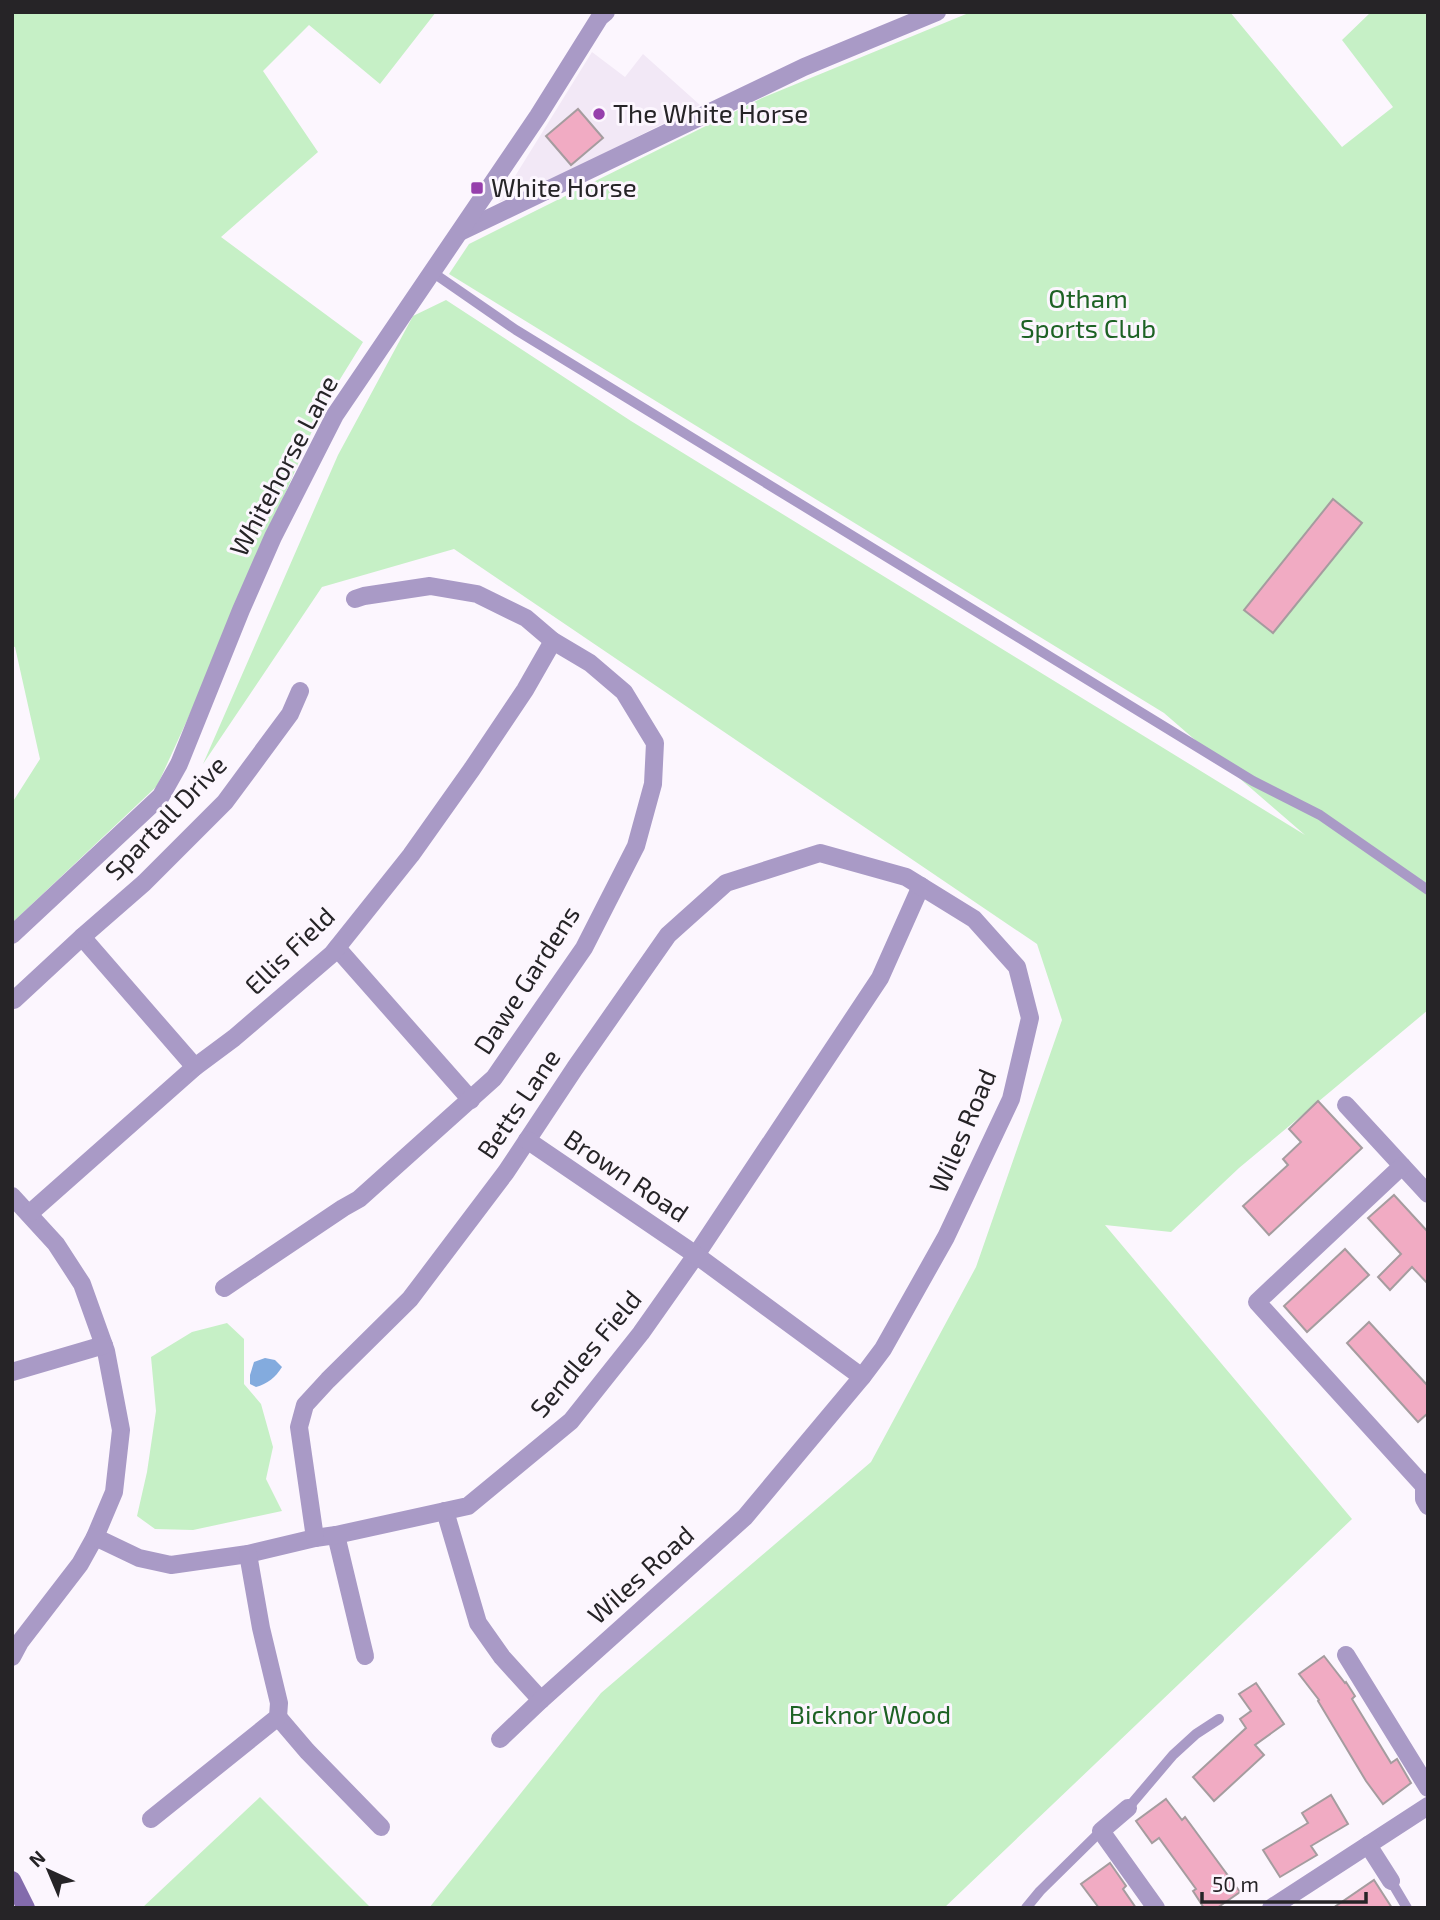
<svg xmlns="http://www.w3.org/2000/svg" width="1440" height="1920" font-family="'Exo 2',sans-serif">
  <rect width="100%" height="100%" fill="#fcf6fe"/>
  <path fill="#f2e8f6" d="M592 52 625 77 643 54 700 105 530 191 499 202Z"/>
  <g fill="#c6f0c6">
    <path d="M12 12H436L380 84 309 25 263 71 318 152 221 237 363 342 321 410 205 681 157 786 12 923V803L40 759 15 647 12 646Z"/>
    <path d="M971 12H1230L1342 147 1393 107 1342 40 1371 12H1428V1010L1239 1168 1171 1232 1105 1225 1352 1519 944 1908H429L601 1693 871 1462 976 1267 1062 1020 1037 944 454 549 322 587 203 764 338 455 413 316 446 300 631 421 1305 835 1164 713 449 274 469 244 762 98Z"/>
    <path d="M227 1323 244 1339V1384L261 1404 273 1447 266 1479 282 1511 193 1530 155 1529 137 1516 147 1472 156 1411 151 1357 192 1332Z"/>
    <path d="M260 1797 371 1908H142Z"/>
  </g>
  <path fill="#83abde" d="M265 1358 275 1360 282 1367C276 1377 267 1384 256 1387L250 1384V1375L254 1362Z"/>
  <g fill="#f1abc3" stroke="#a59c9f" stroke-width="2">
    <path d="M578 109 603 138 571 165 546 136Z"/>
    <path d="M1333 499 1362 523 1273 633 1244 610Z"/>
    <path d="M1318 1101 1362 1148 1269 1235 1243 1206 1288 1165 1283 1159 1301 1142 1289 1129Z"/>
    <path d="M1394 1195 1428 1232V1284L1412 1267 1390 1290 1378 1277 1401 1254 1368 1218Z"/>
    <path d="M1345 1249 1369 1275 1307 1332 1284 1306Z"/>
    <path d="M1369 1322 1428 1386V1413L1418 1422 1347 1343Z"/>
    <path d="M1324 1656 1345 1683 1346 1682 1355 1696 1352 1699 1391 1763 1397 1759 1411 1783 1383 1804 1366 1781 1318 1701 1319 1700 1299 1674Z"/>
    <path d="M1256 1683 1284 1724 1255 1745 1264 1755 1214 1801 1193 1777 1246 1728 1240 1719 1251 1711 1239 1694Z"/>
    <path d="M1331 1795 1348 1824 1311 1846 1317 1855 1280 1877 1263 1850 1308 1823 1302 1813Z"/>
    <path d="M1166 1799 1182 1820 1185 1817 1240 1892 1217 1908H1204L1193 1891 1196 1889 1159 1838 1152 1843 1136 1821Z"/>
    <path d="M1110 1863 1126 1886 1123 1889 1136 1908H1099L1081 1884Z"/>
    <path d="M1374 1880 1392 1908H1333Z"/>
  </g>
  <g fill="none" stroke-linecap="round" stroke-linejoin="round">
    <g stroke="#a99ac6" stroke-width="10">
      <path d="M432 272 516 330 1253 781 1320 815 1428 890"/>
      <path d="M1128 1808 1173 1755 1196 1734 1219 1719"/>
      <path d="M1391 1881 1407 1908"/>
      <path d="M1026 1908 1040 1891 1101 1831"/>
    </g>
    <g stroke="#a99ac6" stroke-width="18">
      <path d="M460 232 804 67 937 12"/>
      <path d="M12 935 161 796 179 764 241 610 273 537 335 415 538 116 600 17 606 12"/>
      <path d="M82 937 195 1067"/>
      <path d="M337 948 471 1100"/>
      <path d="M14 1000 82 937 144 883 225 802 290 714 300 691"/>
      <path d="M1346 1105 1428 1194"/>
      <path d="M1402 1166 1257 1302 1424 1486"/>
      <path d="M12 1196 56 1244 82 1284 106 1351 121 1430 114 1492 95 1537 80 1564 20 1642 12 1657"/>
      <path d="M30 1213 195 1067 234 1038 332 954 411 855 472 769 525 690 553 641"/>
      <path d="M224 1288 343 1208 359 1199 494 1078 584 948 636 846 653 784 655 743 624 692 590 663 553 641 526 618 477 594 430 586 364 596 355 599"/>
      <path d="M12 1372 104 1345"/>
      <path d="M1428 1482 1424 1486V1499L1428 1506"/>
      <path d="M445 1511 478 1623 502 1657 541 1700"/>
      <path d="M336 1535 365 1656"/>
      <path d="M95 1537 139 1558 171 1565 248 1554 315 1538 336 1535 468 1506 571 1421 641 1333 696 1255 880 978 921 886"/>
      <path d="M315 1538 299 1427 305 1405 328 1380 410 1299 506 1172 575 1068 668 935 726 883 820 853 906 877 974 919 1017 967 1030 1018 1011 1099 946 1237 883 1349 862 1377"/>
      <path d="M1346 1655 1428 1788"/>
      <path d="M278 1717 307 1751 381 1827"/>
      <path d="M500 1739 541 1700 745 1517 862 1377 696 1255 527 1140"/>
      <path d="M1128 1808 1101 1831 1156 1908"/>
      <path d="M151 1819 278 1717 279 1703 261 1628 248 1554"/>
      <path d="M1368 1845 1428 1806"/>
      <path d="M1271 1908 1368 1845 1391 1881"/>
    </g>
    <path stroke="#836bac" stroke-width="18" d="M12 1880 26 1908"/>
  </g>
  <g fill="#963fac" stroke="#fcf6fe" stroke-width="2.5">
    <circle cx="599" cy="114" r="7"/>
    <rect x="470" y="181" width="14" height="14" rx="3.5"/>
  </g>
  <g text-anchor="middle" stroke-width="6" stroke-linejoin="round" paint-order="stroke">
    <g font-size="26" fill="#262427" stroke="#fcf6fe" text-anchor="start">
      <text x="613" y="123">The White Horse</text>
      <text x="491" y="197">White Horse</text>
    </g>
    <g font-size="26" fill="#1d6224" stroke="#fcf6fe">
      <text x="1088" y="308">Otham<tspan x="1088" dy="30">Sports Club</tspan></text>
      <text x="870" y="1724">Bicknor Wood</text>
    </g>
    <g font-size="26" fill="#262427" stroke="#fcf6fe">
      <text transform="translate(284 466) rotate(-62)" y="9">Whitehorse Lane</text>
      <text transform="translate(166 818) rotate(-46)" y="9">Spartall Drive</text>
      <text transform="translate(290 951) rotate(-44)" y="9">Ellis Field</text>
      <text transform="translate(527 980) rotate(-57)" y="9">Dawe Gardens</text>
      <text transform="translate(519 1104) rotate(-56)" y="9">Betts Lane</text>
      <text transform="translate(963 1131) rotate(-67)" y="9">Wiles Road</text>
      <text transform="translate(626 1176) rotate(34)" y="9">Brown Road</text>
      <text transform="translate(586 1354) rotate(-50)" y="9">Sendles Field</text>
      <text transform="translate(641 1575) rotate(-42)" y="9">Wiles Road</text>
    </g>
  </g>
  <rect width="1440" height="1920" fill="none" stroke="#262427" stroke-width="28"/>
  <g transform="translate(49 1871) rotate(316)" stroke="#fcf6fe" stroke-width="5" paint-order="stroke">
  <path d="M0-5L12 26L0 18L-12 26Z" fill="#262427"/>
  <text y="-10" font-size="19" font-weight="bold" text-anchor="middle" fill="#262427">N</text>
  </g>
  <path d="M1202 1892v10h164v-10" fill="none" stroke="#262427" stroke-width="3.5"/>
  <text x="1212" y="1892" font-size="21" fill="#262427" stroke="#fcf6fe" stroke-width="5" paint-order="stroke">50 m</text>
</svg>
